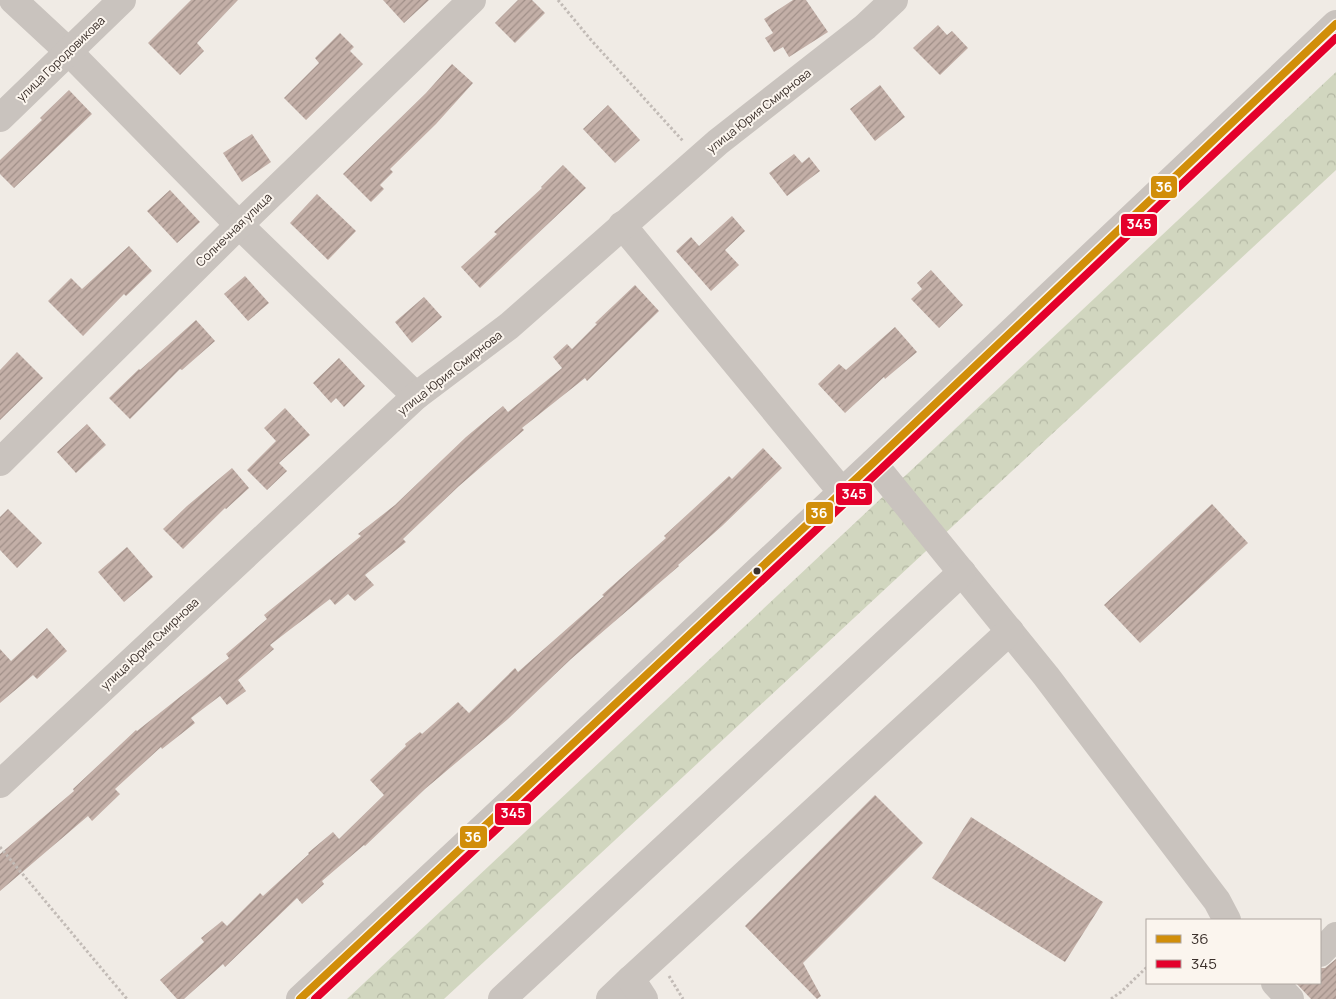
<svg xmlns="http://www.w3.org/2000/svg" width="1336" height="999" font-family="Manrope,sans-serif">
  <defs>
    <pattern id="forest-crowns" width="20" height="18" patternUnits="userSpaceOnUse" patternTransform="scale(1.25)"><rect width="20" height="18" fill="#d1d6bf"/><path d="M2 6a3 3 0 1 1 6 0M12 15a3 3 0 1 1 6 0" fill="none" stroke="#b4b8a4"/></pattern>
    <pattern id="building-hatch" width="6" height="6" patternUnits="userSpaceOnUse" patternTransform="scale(1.25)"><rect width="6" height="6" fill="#c3afa7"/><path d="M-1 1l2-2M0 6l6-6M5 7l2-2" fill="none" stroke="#a08f88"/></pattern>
  </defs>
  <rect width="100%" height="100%" fill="#f0ebe5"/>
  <path fill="url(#forest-crowns)" d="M1336 72V170L444 999H347Z"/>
  <g fill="url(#building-hatch)">
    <path d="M191 0H238L197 43 204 51 180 75 148 43Z"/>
    <path d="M383 0H429L404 23Z"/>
    <path d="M518 0H532L545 13 515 43 495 23Z"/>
    <path d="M793 0H806L828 32 789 57 783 47 774 52 765 38 773 33 764 19Z"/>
    <path d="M938 25 947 35 952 31 968 48 940 75 913 48Z"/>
    <path d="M340 33 354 47 350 51 363 64 306 120 284 98 319 63 315 58Z"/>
    <path d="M452 64 473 83 436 124 390 169 393 172 380 185 384 189 371 202 343 174 426 93Z"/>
    <path d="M880 85 905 117 875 141 850 109Z"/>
    <path d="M69 90 92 114 14 188 0 174V160L42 120 40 118Z"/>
    <path d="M608 105 640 140 615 163 583 129Z"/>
    <path d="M252 134 271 162 242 182 223 153Z"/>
    <path d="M794 154 802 163 809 157 820 171 787 196 769 173Z"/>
    <path d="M563 165 586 188 480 288 461 267 497 234 494 232 542 188 541 187Z"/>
    <path d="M170 190 200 222 177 243 147 211Z"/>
    <path d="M317 194 356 231 328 260 290 223Z"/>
    <path d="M732 216 745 231 725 250 739 265 711 291 676 251 691 237 699 246Z"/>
    <path d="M129 246 152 271 126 296 124 294 83 336 48 301 71 278 82 289Z"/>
    <path d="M931 270 963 305 939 328 911 299 922 289 917 283Z"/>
    <path d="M245 276 269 303 248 321 224 294Z"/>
    <path d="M635 285 659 311 587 381 585 378 522 428 524 430 459 486 403 539 406 542 365 575 374 585 355 601 348 594 335 605 330 599 270 645 274 649 238 680 246 691 227 705 220 696 191 718 195 723 162 749 161 747 115 789 120 794 92 821 88 816 0 891V854L74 791 73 789 136 730 137 731 229 658 226 654 267 619 264 615 361 536 358 534 395 505 466 437 503 406 508 412 562 368 553 357 567 344 572 349 597 324 595 323Z"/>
    <path d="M424 297 442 317 412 343 395 322Z"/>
    <path d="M196 320 215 341 182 370 180 369 130 419 109 398 139 369 140 370Z"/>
    <path d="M895 327 917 352 885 379 884 377 845 413 818 384 839 364 846 370Z"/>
    <path d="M17 352 43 378 0 420V370Z"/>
    <path d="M339 358 365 386 344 407 336 398 331 403 313 383Z"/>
    <path d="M285 408 310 435 279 463 287 471 267 490 247 470 276 441 264 428Z"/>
    <path d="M87 424 106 445 76 473 57 452Z"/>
    <path d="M763 448 782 468 722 526 678 565 679 566 571 659 508 719 425 789 365 846 364 845 322 881 324 884 302 904 297 898 225 967 223 964 184 999H177L160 980 204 942 201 938 222 921 227 926 260 893 263 896 309 854 308 853 333 832 339 839 384 795 370 780 406 746 405 744 420 732 422 734 458 702 469 713 515 668 518 672 604 596 602 595 666 538 664 536 729 476 732 479Z"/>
    <path d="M232 468 249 488 226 509 225 508 183 549 163 529 187 506Z"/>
    <path d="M1212 504 1248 543 1140 643 1104 605Z"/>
    <path d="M8 509 42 543 17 568 0 550V517Z"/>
    <path d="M127 547 153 577 124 602 98 572Z"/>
    <path d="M47 628 67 651 37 679 33 675 0 703V649L11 661Z"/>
    <path d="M875 795 923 843 803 963 821 996 817 999 745 926Z"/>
    <path d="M971 817 1103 902 1065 962 932 878Z"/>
    <path d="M1336 959V999H1311L1296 983H1320V968H1325Z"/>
  </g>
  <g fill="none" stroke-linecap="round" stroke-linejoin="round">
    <g stroke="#c2bbb6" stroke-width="3" stroke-dasharray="2.5 2.5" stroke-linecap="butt">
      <path d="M558 0 591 40 683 141"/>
      <path d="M0 847 127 999"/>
      <path d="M669 976 683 999"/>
      <path d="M1111 999 1121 992 1147 967"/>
    </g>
    <g stroke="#c9c3be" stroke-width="28">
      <path d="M13 0 69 52 239 225 416 396"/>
      <path d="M0 118 122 0"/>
      <path d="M622 225 842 492"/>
      <path d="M0 462 239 225 472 0"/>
      <path d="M873 463 1046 676 1217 901 1227 920"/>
      <path d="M0 784 416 396 509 326 718 142 865 27 894 0"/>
      <path d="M1320 953 1336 936"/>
      <path d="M1275 983 1290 999"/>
      <path d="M300 999 873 463 1336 24"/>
      <path d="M502 999 962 572"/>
      <path d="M610 999 631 979"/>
      <path d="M644 999 631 979 1010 631"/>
    </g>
    <g stroke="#fbf5ee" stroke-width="11">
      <path id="bus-1" d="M300 999 873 463 1336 24"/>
    </g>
    <g stroke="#fbf5ee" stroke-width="11">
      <path id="bus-2" d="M315 999 880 470 1336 38"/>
    </g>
    <use href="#bus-1" stroke="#d18e09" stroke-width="8"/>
    <use href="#bus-2" stroke="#e4002b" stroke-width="8"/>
  </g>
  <circle fill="#3b302b" stroke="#fbf5ee" stroke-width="2" cx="757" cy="571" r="4.5"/>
  <g text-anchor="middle" stroke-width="4" stroke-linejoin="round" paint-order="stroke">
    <g font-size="12" fill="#3b302b" stroke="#fbf5ee">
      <text transform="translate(61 59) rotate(-44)" y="4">улица Городовикова</text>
      <text transform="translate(759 111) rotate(-38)" y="4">улица Юрия Смирнова</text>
      <text transform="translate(234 230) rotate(-44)" y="4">Солнечная улица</text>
      <text transform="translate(450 373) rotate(-38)" y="4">улица Юрия Смирнова</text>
      <text transform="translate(150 644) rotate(-43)" y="4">улица Юрия Смирнова</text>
    </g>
  </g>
  <g stroke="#fbf5ee" stroke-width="2">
    <rect x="1150" y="175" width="28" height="24" rx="5" fill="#d18e09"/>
    <rect x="1120" y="213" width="38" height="24" rx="5" fill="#e4002b"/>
    <rect x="835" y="482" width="38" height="24" rx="5" fill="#e4002b"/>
    <rect x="805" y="501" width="29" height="24" rx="5" fill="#d18e09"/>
    <rect x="494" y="802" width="38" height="24" rx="5" fill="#e4002b"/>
    <rect x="459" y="825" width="29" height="24" rx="5" fill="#d18e09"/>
  </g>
  <g font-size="14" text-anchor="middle" font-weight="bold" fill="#fff">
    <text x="1164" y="192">36</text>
    <text x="1139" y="229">345</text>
    <text x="854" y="499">345</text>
    <text x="819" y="518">36</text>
    <text x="513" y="818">345</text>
    <text x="473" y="842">36</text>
  </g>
  <rect x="1146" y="919" width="175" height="65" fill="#fbf5ee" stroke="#aea6a0"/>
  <rect x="1156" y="935" width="25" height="8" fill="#d18e09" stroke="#aea6a0"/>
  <text x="1191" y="944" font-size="15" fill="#3b302b">36</text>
  <rect x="1156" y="960" width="25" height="8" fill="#e4002b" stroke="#aea6a0"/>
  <text x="1191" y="969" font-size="15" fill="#3b302b">345</text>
</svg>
